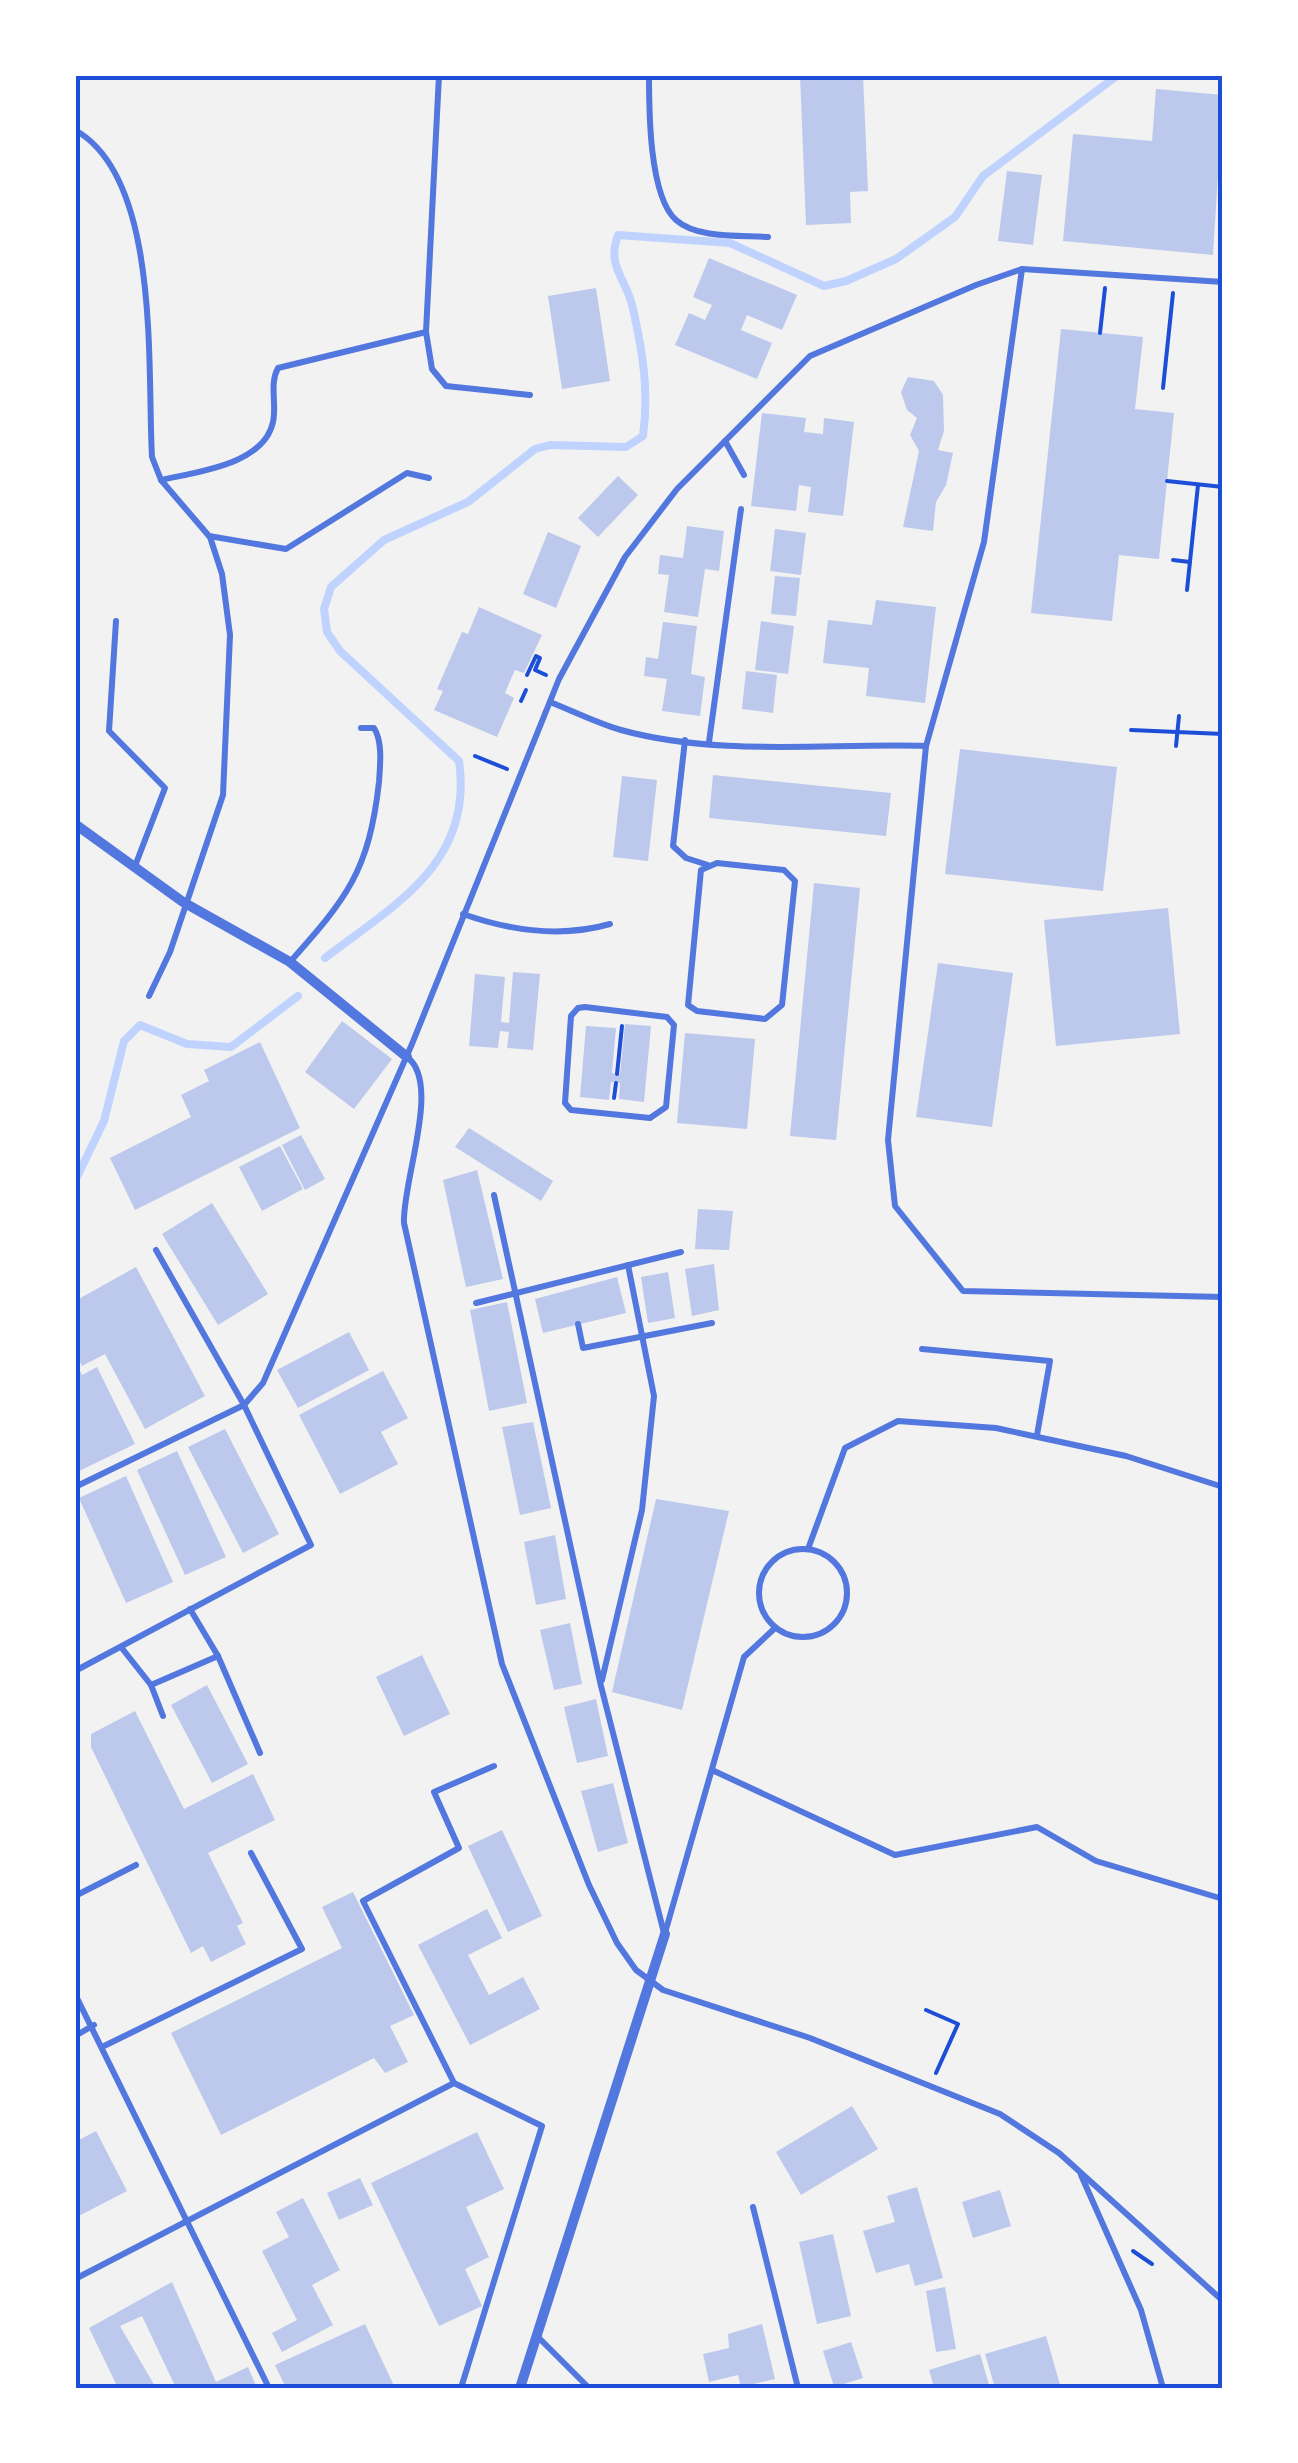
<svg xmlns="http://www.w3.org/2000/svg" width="1298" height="2463" font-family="Quicksand,sans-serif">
  <rect width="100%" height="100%" fill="#f2f2f2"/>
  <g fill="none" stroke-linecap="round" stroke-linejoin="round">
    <g stroke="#bfd3fe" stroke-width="8">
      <path d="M325 958C394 905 474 863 459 761L340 651 327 632 324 609 331 587 384 540 468 502 535 449 550 445 626 447 643 436C649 391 643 353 633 309 627 278 606 268 618 235L730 243 824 286 846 281 896 259 955 217 983 176 1118 75"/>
      <path d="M75 1181 104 1121 124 1041 140 1025 187 1044 231 1047 298 996"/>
    </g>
  </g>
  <g fill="#bdc9ec">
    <path d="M800 75H863L868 191 850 192 851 223 806 225Z"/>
    <path d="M1156 89 1223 95 1213 255 1063 241 1073 134 1152 141Z"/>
    <path d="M1007 171 1042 175 1033 245 998 241Z"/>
    <path d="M709 258 797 295 782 330 747 315 741 330 772 343 757 379 675 345 689 313 705 320 712 305 693 297Z"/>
    <path d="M596 288 610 381 562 389 548 296Z"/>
    <path d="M1061 329 1143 337 1135 409 1174 413 1159 559 1119 555 1112 621 1031 613Z"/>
    <path d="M908 377 934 381 943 395 944 431 938 450 953 453 946 485 936 502 933 531 903 527 919 451 910 435 917 418 907 410 901 392Z"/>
    <path d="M762 413 806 418 804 432 823 434 824 418 854 422 843 516 808 512 811 487 799 485 796 511 751 506Z"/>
    <path d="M618 476 638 495 598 537 578 518Z"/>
    <path d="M687 526 724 531 719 571 705 569 698 617 664 612 669 575 658 574 660 555 683 558Z"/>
    <path d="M775 529 806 533 801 575 770 571Z"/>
    <path d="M548 532 581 546 556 608 523 594Z"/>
    <path d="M775 576 800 578 796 616 771 614Z"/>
    <path d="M876 600 936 607 925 703 866 696 869 668 823 663 828 620 872 625Z"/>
    <path d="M479 607 542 635 524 673 515 670 510 681 505 693 514 698 497 737 434 710 443 691 437 689 462 632 468 634Z"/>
    <path d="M761 621 794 626 788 674 755 670Z"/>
    <path d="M663 622 697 626 691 674 705 677 700 716 662 711 667 679 644 676 646 657 658 659Z"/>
    <path d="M746 671 777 675 773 713 742 709Z"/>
    <path d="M960 749 1117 767 1103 891 945 874Z"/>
    <path d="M713 775 891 793 886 836 709 818Z"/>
    <path d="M622 776 657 780 648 861 613 857Z"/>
    <path d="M814 883 860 888 836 1140 790 1136Z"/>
    <path d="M1168 908 1180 1034 1056 1046 1044 920Z"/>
    <path d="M938 963 1013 973 992 1127 916 1117Z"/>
    <path d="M513 972 540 974 533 1050 507 1048 509 1032 500 1031 498 1048 469 1046 475 974 505 977 501 1022 509 1023Z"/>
    <path d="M342 1021 392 1059 354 1109 305 1072Z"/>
    <path d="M625 1024 651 1026 644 1102 619 1099 620 1083 611 1082 609 1100 580 1097 586 1026 616 1028 612 1073 620 1074Z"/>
    <path d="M685 1033 755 1039 747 1129 677 1123Z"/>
    <path d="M260 1042 300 1128 135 1210 110 1158 191 1117 181 1095 209 1081 204 1070Z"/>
    <path d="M469 1128 553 1181 541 1201 455 1147Z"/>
    <path d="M301 1135 325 1179 305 1190 282 1145Z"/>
    <path d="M280 1146 303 1189 262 1211 239 1167Z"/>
    <path d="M477 1170 503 1279 466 1287 443 1180Z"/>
    <path d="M212 1203 268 1294 218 1325 162 1234Z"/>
    <path d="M698 1209 733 1211 729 1250 695 1249Z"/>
    <path d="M714 1264 719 1310 692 1316 685 1269Z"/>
    <path d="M136 1267 205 1396 145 1429 105 1354 82 1366 75 1352V1301Z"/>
    <path d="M668 1272 675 1318 648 1323 641 1277Z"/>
    <path d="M617 1277 626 1313 543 1333 535 1299Z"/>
    <path d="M507 1302 527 1403 489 1411 470 1310Z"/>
    <path d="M349 1332 369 1370 298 1408 277 1370Z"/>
    <path d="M75 1360 82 1375 97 1367 135 1444 75 1473Z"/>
    <path d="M383 1371 408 1418 381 1432 398 1464 340 1494 299 1415Z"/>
    <path d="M533 1422 551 1508 520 1515 502 1427Z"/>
    <path d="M225 1429 279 1534 243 1553 188 1447Z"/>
    <path d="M177 1451 226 1557 185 1575 137 1470Z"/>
    <path d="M126 1476 173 1582 126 1603 79 1498Z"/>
    <path d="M656 1499 729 1511 682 1710 612 1692Z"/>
    <path d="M555 1535 566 1599 536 1605 524 1542Z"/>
    <path d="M570 1623 582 1684 554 1690 540 1630Z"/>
    <path d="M422 1655 450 1714 404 1736 376 1677Z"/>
    <path d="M207 1685 248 1764 212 1783 171 1705Z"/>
    <path d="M596 1699 608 1756 577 1763 564 1707Z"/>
    <path d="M135 1711 184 1809 253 1774 275 1820 208 1853 243 1923 237 1926 246 1944 211 1962 203 1946 191 1953 91 1747V1734Z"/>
    <path d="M613 1783 628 1843 598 1852 581 1791Z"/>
    <path d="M502 1830 542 1916 508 1932 468 1846Z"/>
    <path d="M353 1892 414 2015 390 2026 408 2062 385 2073 374 2058 221 2135 171 2033 342 1948 322 1907Z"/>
    <path d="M487 1909 502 1938 468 1955 489 1995 523 1977 540 2009 470 2045 418 1945Z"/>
    <path d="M852 2106 878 2149 801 2195 776 2152Z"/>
    <path d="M96 2131 127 2191 75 2218V2142Z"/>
    <path d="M477 2132 504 2189 466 2207 489 2257 465 2269 482 2306 439 2326 371 2183Z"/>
    <path d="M360 2178 373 2205 339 2220 327 2193Z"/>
    <path d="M917 2187 943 2278 915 2286 909 2264 876 2273 863 2231 895 2222 887 2196Z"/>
    <path d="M1000 2190 1011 2226 973 2238 962 2202Z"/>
    <path d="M303 2198 340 2270 312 2285 333 2325 282 2352 272 2333 297 2320 262 2251 289 2237 276 2212Z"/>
    <path d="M833 2234 851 2316 817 2324 799 2242Z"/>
    <path d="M172 2282 216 2382 248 2367 257 2388H176L142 2316 120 2326 156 2388H118L89 2328Z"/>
    <path d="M945 2287 956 2349 936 2352 926 2291Z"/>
    <path d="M365 2324 395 2388H286L275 2365Z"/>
    <path d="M762 2324 775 2379 741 2387 738 2375 709 2382 703 2354 729 2348 728 2334Z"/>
    <path d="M1046 2336 1061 2388H995L985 2354Z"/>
    <path d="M851 2342 863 2378 834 2387 823 2351Z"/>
    <path d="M980 2354 990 2388H934L929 2370Z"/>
  </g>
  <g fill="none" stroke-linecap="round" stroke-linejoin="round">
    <g stroke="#1d4ed8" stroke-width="4">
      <path d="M1100 333 1105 288"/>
      <path d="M1163 388 1173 293"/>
      <path d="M1167 481 1223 487"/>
      <path d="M1173 560 1190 562"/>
      <path d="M1187 590 1198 485"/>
      <path d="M527 675 536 656 540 658 535 670 546 675"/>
      <path d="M521 701 526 690"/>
      <path d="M1131 730 1223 734"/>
      <path d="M1176 746 1179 716"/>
      <path d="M475 756 507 769"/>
      <path d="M617 1074 622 1026"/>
      <path d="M614 1098 616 1083"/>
      <path d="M926 2010 958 2024 936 2073"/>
      <path d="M1133 2251 1152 2264"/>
    </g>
    <g stroke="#5277de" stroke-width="6">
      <path d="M649 75C649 109 649 196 676 220 697 239 742 235 768 237"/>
      <path d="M75 130C161 178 147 369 152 457L161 480 209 536 286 549 407 473 429 478"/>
      <path d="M1022 269 984 542 926 746 888 1140 895 1206 963 1291 1223 1297"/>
      <path d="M426 332 432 369 446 386 530 395"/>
      <path d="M725 441 744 475"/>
      <path d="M161 480C196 472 264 465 273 422 277 404 269 384 278 368L426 332 439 75"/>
      <path d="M116 621 109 731 165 788 135 866"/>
      <path d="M550 702C573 711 596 723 621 730 719 757 826 743 926 746"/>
      <path d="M685 740 673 846 686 858 708 865"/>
      <path d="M709 742 741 509"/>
      <path d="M717 863 784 870 795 881 782 1005 765 1019 697 1011 688 1005 701 870Z"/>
      <path d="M463 914C511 931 561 938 610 924"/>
      <path d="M290 962C347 898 369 871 379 782 380 766 383 742 374 728H361"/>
      <path d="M149 996 170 952 223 795 230 635 222 574 210 537"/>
      <path d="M585 1007 667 1017 674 1025 666 1107 650 1118 571 1110 565 1103 571 1016 578 1008Z"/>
      <path d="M407 1057C442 1083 402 1181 404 1223L502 1664 589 1885 617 1943 636 1970 663 1990 810 2038 1000 2114 1059 2153 1223 2301"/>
      <path d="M494 1195 601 1686 664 1933"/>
      <path d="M476 1303 681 1252"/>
      <path d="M578 1324 583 1348 712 1323"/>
      <path d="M922 1349 1050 1361 1037 1435"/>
      <path d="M75 1487 244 1405 156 1250"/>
      <path d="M808 1549 845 1448 898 1421 996 1428 1126 1456 1223 1487"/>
      <circle cx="803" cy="1593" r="44"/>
      <path d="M190 1609 218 1656 260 1753"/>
      <path d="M121 1647 151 1685 163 1716"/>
      <path d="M75 1671 311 1545 244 1405 263 1383 412 1044 559 679 625 557 677 489 810 356 976 285 1022 269 1223 282"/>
      <path d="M602 1680 642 1510 654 1396 628 1265"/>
      <path d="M151 1685 218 1656"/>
      <path d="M712 1770 895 1855 1037 1827 1096 1861 1223 1899"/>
      <path d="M75 1896 136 1865"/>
      <path d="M665 1933 744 1657 775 1628"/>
      <path d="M75 1994 269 2388"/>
      <path d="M75 2036 94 2025"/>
      <path d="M102 2047 302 1949 251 1853"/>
      <path d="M1081 2175 1141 2310 1163 2388"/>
      <path d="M753 2207 798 2388"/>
      <path d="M75 2279 454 2083"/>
      <path d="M537 2336 589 2388"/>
      <path d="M461 2388 542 2126 454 2083 363 1901 459 1848 434 1792 494 1766"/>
    </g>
    <g stroke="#5277de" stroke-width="10">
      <path d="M75 824 183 902 290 962 407 1057"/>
      <path d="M520 2388 665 1934"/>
    </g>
  </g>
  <rect width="1298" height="2463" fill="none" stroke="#ffffff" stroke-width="155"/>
  <rect x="78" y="78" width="1142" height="2308" fill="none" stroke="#1d4ed8" stroke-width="4"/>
</svg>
